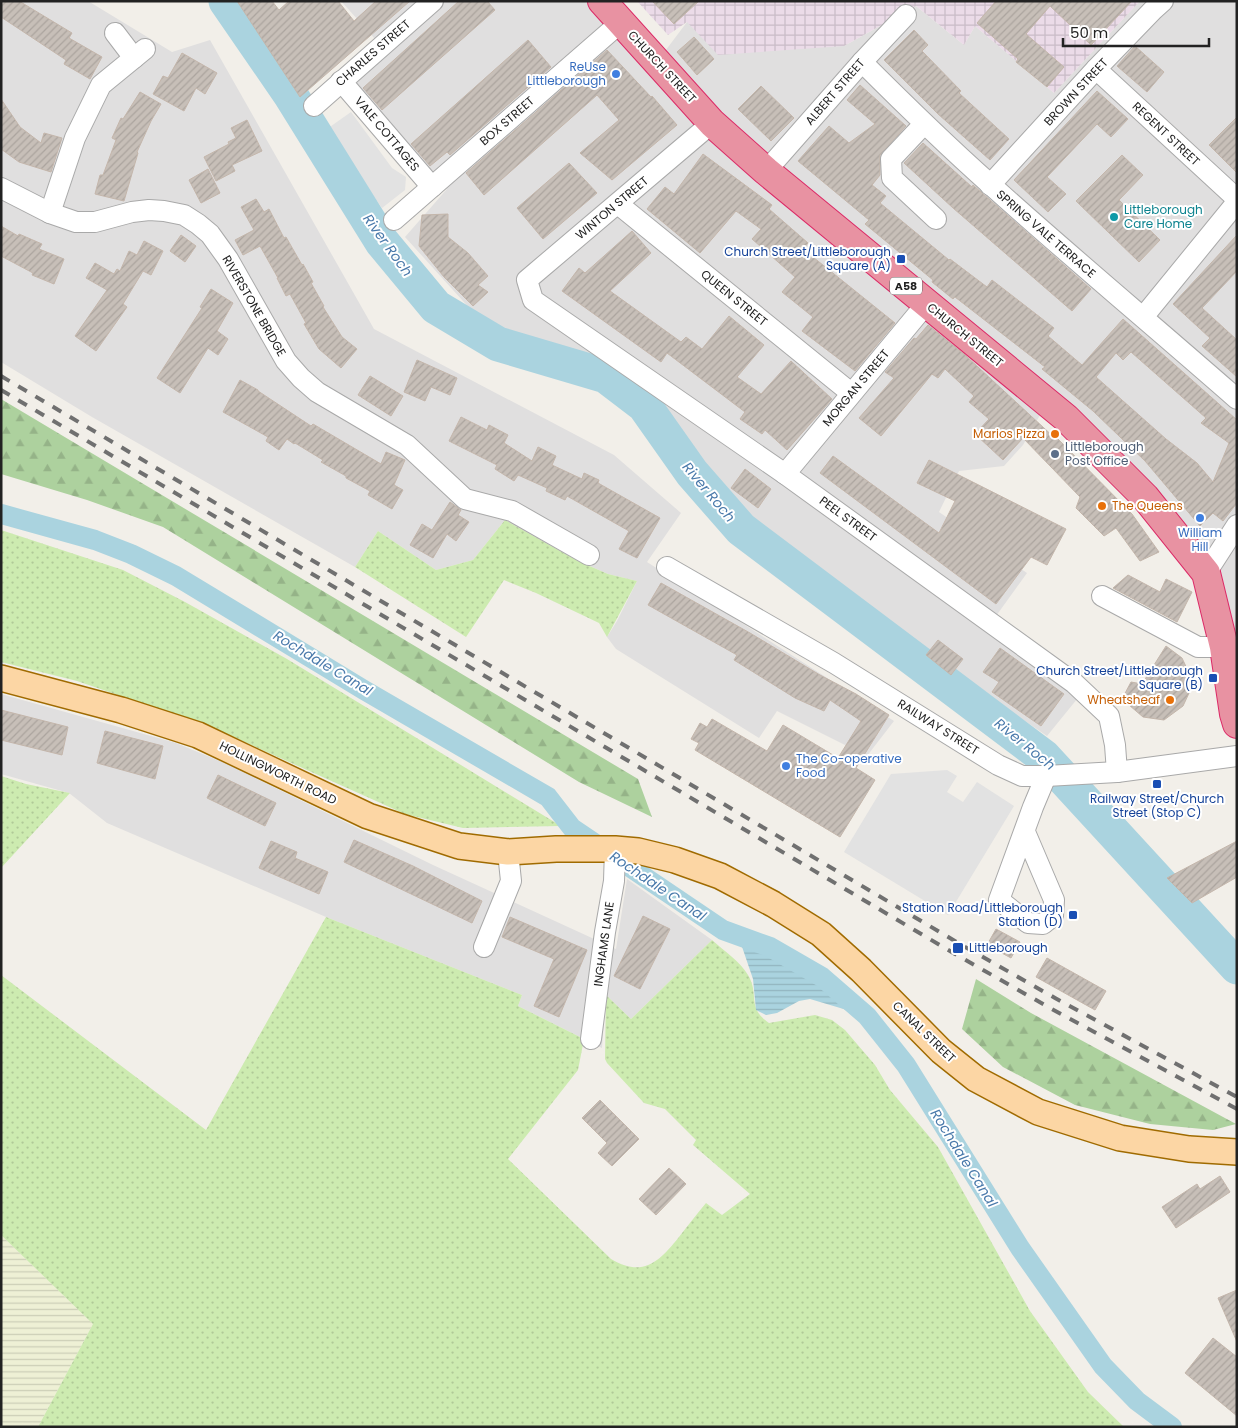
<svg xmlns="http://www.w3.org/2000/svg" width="1238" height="1428" font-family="Poppins,sans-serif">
  <defs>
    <pattern id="industrial-grid" width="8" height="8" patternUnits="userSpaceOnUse" patternTransform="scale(1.25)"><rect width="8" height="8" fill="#ebdbe8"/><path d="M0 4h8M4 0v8" fill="none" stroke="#c9bcc7"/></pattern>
    <pattern id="farmland-rules" width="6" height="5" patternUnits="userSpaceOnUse" patternTransform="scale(1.25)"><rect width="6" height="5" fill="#eef0d5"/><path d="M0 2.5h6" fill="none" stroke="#ccceb7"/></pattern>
    <pattern id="grass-dots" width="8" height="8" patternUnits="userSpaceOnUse" patternTransform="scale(1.25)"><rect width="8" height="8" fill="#cdebb0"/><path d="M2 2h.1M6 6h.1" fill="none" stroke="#b0c997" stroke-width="1.8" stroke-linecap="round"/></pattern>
    <pattern id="forest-firs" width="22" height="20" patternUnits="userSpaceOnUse" patternTransform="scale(1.25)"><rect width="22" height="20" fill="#add19e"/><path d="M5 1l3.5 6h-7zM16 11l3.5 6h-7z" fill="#95b388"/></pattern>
    <pattern id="water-rules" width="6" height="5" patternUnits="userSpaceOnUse" patternTransform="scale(1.25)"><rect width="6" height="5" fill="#aad3df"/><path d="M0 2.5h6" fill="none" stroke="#92b5bf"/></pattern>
    <pattern id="building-hatch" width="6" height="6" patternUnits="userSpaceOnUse" patternTransform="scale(1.25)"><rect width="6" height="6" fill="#c7bfb8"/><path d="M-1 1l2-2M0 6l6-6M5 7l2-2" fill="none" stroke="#aba49e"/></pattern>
  </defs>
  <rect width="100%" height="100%" fill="#f2efe9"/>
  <g fill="#e0dfdf">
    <path d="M1 1H88L172 52 210 40 374 329 614 455 681 513 647 562 894 721 867 756 777 711 759 738 616 649 607 637 617 621 637 581 608 574 578 561 505 520 473 560 436 570 378 531 355 567 92 417 1 362Z"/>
    <path d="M341 1H588L650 71 687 22 844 46 916 6 964 45 975 26 1054 93 1140 1H1237V525L1206 573 1066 418 1040 415 1023 445 1004 466 959 471 939 512 1027 573 996 616 1082 693 1047 736 855 605 756 533 728 505 681 447 660 411 604 368 526 343 472 311 405 237 447 189 351 86 375 39Z"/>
    <path d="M1237 532V724L1212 575Z"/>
    <path d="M1 694 176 743 222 762 433 865 616 949 627 879 712 940 631 1019 606 995 602 1048 518 1006 522 995 326 917 107 823 69 793 1 774Z"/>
  </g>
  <path fill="url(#industrial-grid)" d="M637 1H1140L1054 93 975 26 964 45 916 6 844 46 718 55 687 22 668 35Z"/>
  <path fill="url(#farmland-rules)" d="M1 1235 93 1324 38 1427H1Z"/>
  <g fill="url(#grass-dots)">
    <path d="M505 520 578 561 608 574 637 581 607 637 599 623 536 593 504 580 466 637 355 567 378 531 436 570 473 560Z"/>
    <path d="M1 530 123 570 185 602 287 659 561 826 463 828 405 814 209 726 77 681 1 662Z"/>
    <path d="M1 776 26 784 70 793 1 868Z"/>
    <path d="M326 917 522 995 518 1006 584 1039 578 1070 508 1159 611 1259C643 1278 659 1262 679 1237 688 1225 697 1214 706 1203L722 1215 750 1194 693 1145 696 1140 665 1109 644 1103 607 1063 605 1059 606 995 631 1019 712 940C724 951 740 961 748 975 760 995 746 1007 769 1023L815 1015 832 1020 845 1030 875 1065 890 1090 938 1147 1030 1311 1088 1392 1124 1427H38L93 1324 1 1235V975L206 1130Z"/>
  </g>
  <g fill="url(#forest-firs)">
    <path d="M1 399 638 779 652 817 579 782 163 527 87 500 1 474Z"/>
    <path d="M976 979 1031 1013 1236 1124 1213 1130 1150 1124 1075 1105 1003 1067 962 1029Z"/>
  </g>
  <g fill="#e2e2e2">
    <path d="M351 112 392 168 406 177 405 190 382 208 327 129Z"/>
    <path d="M947 770 957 776 947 792 963 802 977 782 1014 806 948 915 844 852 891 774Z"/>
  </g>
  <path fill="url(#water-rules)" d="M738 935 770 947 822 977 867 1016 810 999 799 1001 777 1013 766 1015 756 1010 753 979Z"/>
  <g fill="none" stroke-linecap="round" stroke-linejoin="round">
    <path stroke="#aad3df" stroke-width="20" d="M1 514 95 540 131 554 176 576 364 690 548 797 572 828 723 930 770 947 822 977 867 1016 906 1065 1020 1248 1103 1366 1137 1401 1172 1427"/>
    <path stroke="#aad3df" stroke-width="35" d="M226 1 290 94 382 242 436 307 498 344 606 376 644 405 692 473 741 529 1044 757 1237 967"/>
  </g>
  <g fill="url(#building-hatch)" stroke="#c4b6ab" fill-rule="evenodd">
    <path d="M1 1H19L72 33 69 38 102 57 90 79 64 64 66 60 1 17Z"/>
    <path d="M237 1H272L279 10 289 1H338L354 21 376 1H410L300 97Z"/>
    <path d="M459 1H487L495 10 382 110 363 88Z"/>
    <path d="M652 1H699L674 24Z"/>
    <path d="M996 1H1132L1091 45 1050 6 1026 34 1064 67 1047 87 1016 62 1018 59 977 23Z"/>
    <path d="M914 30 928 45 922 51 961 91 959 93 1009 139 990 160 938 114 884 60Z"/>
    <path d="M694 37 714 59 697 75 677 52Z"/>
    <path d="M528 40 551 67 450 155 447 152 430 166 411 144Z"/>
    <path d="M1135 46 1164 72 1147 92 1117 66Z"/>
    <path d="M607 50 651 97 652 96 677 125 612 180 580 153 619 120 597 95 484 195 466 173Z"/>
    <path d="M182 53 217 73 205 94 196 88 184 111 153 94 163 76 168 78Z"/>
    <path d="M860 85 906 126 880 155V175L872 185 886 196 880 203 949 260 950 259 987 287 992 280 1054 328 1048 336 1082 365 1123 319 1237 420V503L1223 521 1213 513 1200 526 1145 461 1093 411 1042 369 1045 367 955 297 953 299 932 282 933 280 865 224 869 220 798 161 829 126 849 143 875 124 847 100ZM1131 352 1206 418 1201 423 1229 443 1213 482 1197 463 1166 439 1096 377 1116 353 1123 360Z"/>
    <path d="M761 86 794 118 771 141 738 109Z"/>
    <path d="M1097 91 1128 119 1111 137 1097 124 1047 177 1066 194 1048 212 1014 180Z"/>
    <path d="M140 92 161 104 151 121 137 152 138 153 124 201 95 194 100 175H103L116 140 112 138 121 118 123 119Z"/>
    <path d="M1 99 20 127 41 143 44 133 62 138 51 172 19 162 1 149Z"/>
    <path d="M1237 117V173L1209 145Z"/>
    <path d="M247 120 262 151 232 165 235 171 216 181 204 157 229 144 228 142 236 138 231 128Z"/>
    <path d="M923 143 972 187 973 185 1091 289 1072 311 953 208 904 163Z"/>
    <path d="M703 154 772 205 769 209 808 243 803 249 895 323 855 371 802 331 813 317 782 292 795 277 752 239 761 229 736 211 700 253 647 209 665 187 674 194Z"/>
    <path d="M1122 155 1143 175 1119 200 1160 240 1139 262 1076 201Z"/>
    <path d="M569 163 597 193 543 239 517 208Z"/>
    <path d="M208 169 220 193 201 203 189 180Z"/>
    <path d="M256 199 264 212 269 209 284 238 286 237 302 265 303 264 313 282 311 283 324 306 323 307 342 337 357 349 341 368 319 349 304 324 306 323 290 294 286 296 277 278H278L260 246 243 255 235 240 254 230 241 207Z"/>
    <path d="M448 214V237L468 253 488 276 478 285 488 292 473 306 444 277 419 246 422 215Z"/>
    <path d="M1 226 18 236 19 234 42 244 39 249 64 259 54 284 32 275 33 273 1 256Z"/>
    <path d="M632 231 651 253 610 291 681 342 686 337 702 349 729 316 764 345 737 377 761 394 791 361 832 399 787 450 765 430 762 434 740 419 745 412 667 353 661 362 562 291 579 268 585 273Z"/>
    <path d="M181 235 196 246 185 262 170 251Z"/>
    <path d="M1237 235V271L1202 308 1237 340V377L1202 346 1210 338 1173 304Z"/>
    <path d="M144 241 163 251 151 275 143 271 123 304 127 307 96 351 75 336 107 290 86 278 95 263 114 274 117 269 120 271 129 251 137 255Z"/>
    <path d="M211 289 233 303 217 331 228 339 218 355 208 348 180 393 157 378 202 308 200 307Z"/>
    <path d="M928 325 965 355 1057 440 1058 439 1132 514 1159 552 1140 561 1116 528 1104 536 1076 508 1080 497 1023 438 1003 460 975 434 989 419 969 402 974 396 945 369 938 378 932 374 881 436 859 418 894 378 885 372 914 338 916 339Z"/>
    <path d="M417 360 457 378 450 395 431 387 425 401 404 392Z"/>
    <path d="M370 376 403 396 391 416 358 395Z"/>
    <path d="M240 380 258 390V391L311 426 313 424 381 464 386 452 405 460 394 485 403 490 392 509 368 495 370 491 346 478V476L321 462 323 460 295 443 294 444 287 439 279 450 266 441 268 437 223 412Z"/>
    <path d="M461 417 487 430 489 425 508 435 504 443 532 461 538 447 556 456 552 465 582 479 584 473 599 480 598 483 660 518 637 558 619 549 629 531 567 496 565 500 546 491 547 488 518 475 514 481 495 469 497 465 449 441Z"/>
    <path d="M833 456 939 533 955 501 917 483 929 460 1066 529 1047 565 1031 557 996 604 820 473Z"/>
    <path d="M745 469 771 489 758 508 731 488Z"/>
    <path d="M450 502 461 510 458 515 469 522 456 541 447 534 433 558 410 545 422 524 432 530Z"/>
    <path d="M1128 575 1160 592 1166 579 1192 592 1177 622 1113 588Z"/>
    <path d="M661 583 750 633 820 675 856 694 889 715 856 768 875 780 840 837 695 750 699 743 691 739 700 723 707 727 712 719 767 751 783 725 838 758 861 721 830 700 824 711 795 698 734 660 737 655 648 605Z"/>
    <path d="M938 640 963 659 951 675 926 655Z"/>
    <path d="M1166 646 1182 658 1189 673 1190 691 1183 706 1164 720 1143 717 1122 699 1131 682 1142 684Z"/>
    <path d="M1000 648 1064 694 1041 726 992 692 999 682 983 672Z"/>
    <path d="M1 710 68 727 62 755 1 740Z"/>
    <path d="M105 731 163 746 155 779 97 763Z"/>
    <path d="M218 775 276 803 265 826 207 798Z"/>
    <path d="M354 840 413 866 482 901 472 923 344 862Z"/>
    <path d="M271 841 297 852 295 858 328 872 319 894 259 868Z"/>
    <path d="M1237 841V877L1192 903 1167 878Z"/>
    <path d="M643 916 670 929 640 989 614 976Z"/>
    <path d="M510 917 587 950 559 1017 534 1006 554 959 502 937Z"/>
    <path d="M996 929 1020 942 1011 958 987 945Z"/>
    <path d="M1047 958 1106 991 1095 1010 1036 977Z"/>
    <path d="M600 1100 639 1139 612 1166 598 1153 607 1143 582 1118Z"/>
    <path d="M669 1168 686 1184 656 1215 639 1199Z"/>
    <path d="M1220 1176 1230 1192 1176 1228 1162 1207 1197 1184 1200 1189Z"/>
    <path d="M1237 1290V1342L1218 1298Z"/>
    <path d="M1213 1338 1237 1357V1416L1185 1373Z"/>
  </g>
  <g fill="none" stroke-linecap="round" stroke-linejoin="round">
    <g stroke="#a9a9a9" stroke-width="22">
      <g id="minor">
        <path d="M115 33 134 58"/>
        <path d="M862 62C904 104 946 145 991 185 1072 258 1155 327 1237 399"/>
        <path d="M1096 69 1237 199"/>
        <path d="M341 81 432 187"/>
        <path d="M314 106 433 1"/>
        <path d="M712 123 527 280 533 300 785 474 1074 683 1109 716 1115 745 1117 772"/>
        <path d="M924 124 891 159 892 178 936 219"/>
        <path d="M766 171 862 62 906 15"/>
        <path d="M990 185 1096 69 1153 10 1163 1"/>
        <path d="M1 188 50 213 76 222H95L132 212 149 210 164 211 184 215 198 224 210 234 228 259 286 361 301 378 317 392 407 445 465 499 512 511 589 555"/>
        <path d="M618 204 851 393"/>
        <path d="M50 213 75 138 101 85 145 49"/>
        <path d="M394 220 620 23"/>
        <path d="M1144 316 1237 202"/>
        <path d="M785 474 927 303"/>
        <path d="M667 567 834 663 998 765 1022 776H1046L1117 772 1237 756"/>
        <path d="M1206 573 1237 525"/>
        <path d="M1102 596 1198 647H1224"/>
        <path d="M1025 832 1054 900 1053 916 1043 924 1028 923 999 900 1033 807 1046 776"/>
        <path d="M484 947 511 881 508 852"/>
        <path d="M591 1039 605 932 614 881 615 849"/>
      </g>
    </g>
    <g stroke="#a06b00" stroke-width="28">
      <path id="major" d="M1 678 121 710 198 735 368 816 459 846 508 852 556 849H615L638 851 675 860 720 876 773 904 821 934 861 970 941 1051 976 1079 1038 1112 1120 1138 1189 1149 1237 1152"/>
    </g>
    <g stroke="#dc2a67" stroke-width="30">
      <path id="highway" d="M602 1 712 123 766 171 1066 418 1145 497 1206 573 1224 647 1234 714 1237 724"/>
    </g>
    <use href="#minor" stroke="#fff" stroke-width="20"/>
    <use href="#major" stroke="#fcd6a4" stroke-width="25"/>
    <use href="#highway" stroke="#e892a2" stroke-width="28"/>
    <g stroke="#707070" stroke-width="4" stroke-dasharray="10 10" stroke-linecap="butt">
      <path d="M1 376 960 944 1055 998 1237 1097"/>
      <path d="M1 390 955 954 1050 1008 1237 1109"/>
    </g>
  </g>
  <g fill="#3f7fe0" stroke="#fff" stroke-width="2">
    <circle cx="616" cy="74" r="5"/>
    <circle cx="1200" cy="518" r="5"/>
    <circle cx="786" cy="766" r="5"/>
  </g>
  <circle fill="#0f9aa8" stroke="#fff" stroke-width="2" cx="1114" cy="217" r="5"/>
  <g fill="#1a4fb4" stroke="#fff" stroke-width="2">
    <rect x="896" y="254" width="10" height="10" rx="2.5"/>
    <rect x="1208" y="673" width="10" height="10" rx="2.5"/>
    <rect x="1152" y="779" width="10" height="10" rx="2.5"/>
    <rect x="1068" y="910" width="10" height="10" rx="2.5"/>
    <rect x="952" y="942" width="12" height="12" rx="2.5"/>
  </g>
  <g fill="#e8710a" stroke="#fff" stroke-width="2">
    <circle cx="1055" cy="434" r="5"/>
    <circle cx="1102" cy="506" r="5"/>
    <circle cx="1170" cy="700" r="5"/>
  </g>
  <circle fill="#5c6f8a" stroke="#fff" stroke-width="2" cx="1055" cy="454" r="5"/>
  <g text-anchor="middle" stroke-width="4" stroke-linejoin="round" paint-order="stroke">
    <rect fill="#fff" stroke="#646464" stroke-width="1" x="890" y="277.5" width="32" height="17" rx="4"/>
    <g font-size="11" font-weight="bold" fill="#222">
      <text x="906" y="290">A58</text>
    </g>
    <g font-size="12" fill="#222" stroke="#fff">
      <text transform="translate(373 53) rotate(-41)" y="4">CHARLES STREET</text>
      <text transform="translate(662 67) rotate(47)" y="4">CHURCH STREET</text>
      <text transform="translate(835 92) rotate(-49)" y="4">ALBERT STREET</text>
      <text transform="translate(1076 92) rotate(-47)" y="4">BROWN STREET</text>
      <text transform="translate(507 121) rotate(-41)" y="4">BOX STREET</text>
      <text transform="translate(387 134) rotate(50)" y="4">VALE COTTAGES</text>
      <text transform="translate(1166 134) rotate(43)" y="4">REGENT STREET</text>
      <text transform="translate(612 208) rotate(-40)" y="4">WINTON STREET</text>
      <text transform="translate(1046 234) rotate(41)" y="4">SPRING VALE TERRACE</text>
      <text transform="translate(734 298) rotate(39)" y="4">QUEEN STREET</text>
      <text transform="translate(254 306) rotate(60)" y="4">RIVERSTONE BRIDGE</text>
      <text transform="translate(965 335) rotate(39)" y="4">CHURCH STREET</text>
      <text transform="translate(856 388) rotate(-50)" y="4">MORGAN STREET</text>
      <text transform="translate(848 519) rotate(36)" y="4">PEEL STREET</text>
      <text transform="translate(938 727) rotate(32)" y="4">RAILWAY STREET</text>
      <text transform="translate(278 773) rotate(26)" y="4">HOLLINGWORTH ROAD</text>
      <text transform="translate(604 944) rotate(-82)" y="4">INGHAMS LANE</text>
      <text transform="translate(924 1032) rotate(44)" y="4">CANAL STREET</text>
    </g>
    <g font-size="12" fill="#366cbe" stroke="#fff" text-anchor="end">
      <text x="606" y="71">ReUse<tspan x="606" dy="14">Littleborough</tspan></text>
      <text x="1200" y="537" text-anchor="middle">William<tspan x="1200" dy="14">Hill</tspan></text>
      <text x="796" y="763" text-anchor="start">The Co-operative<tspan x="796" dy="14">Food</tspan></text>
    </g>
    <g font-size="12" fill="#0d838f" stroke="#fff" text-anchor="start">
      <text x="1124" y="214">Littleborough<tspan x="1124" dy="14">Care Home</tspan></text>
    </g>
    <g font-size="12" fill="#164399" stroke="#fff" text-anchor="end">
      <text x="891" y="256">Church Street/Littleborough<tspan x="891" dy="14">Square (A)</tspan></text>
      <text x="1203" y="675">Church Street/Littleborough<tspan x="1203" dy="14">Square (B)</tspan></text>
      <text x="1157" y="803" text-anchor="middle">Railway Street/Church<tspan x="1157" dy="14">Street (Stop C)</tspan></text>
      <text x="1063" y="912">Station Road/Littleborough<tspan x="1063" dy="14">Station (D)</tspan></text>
      <text x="969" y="952" text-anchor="start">Littleborough</text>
    </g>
    <g font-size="12" fill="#c56008" stroke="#fff" text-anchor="end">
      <text x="1045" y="438">Marios Pizza</text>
      <text x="1112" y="510" text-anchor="start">The Queens</text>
      <text x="1160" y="704">Wheatsheaf</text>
    </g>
    <g font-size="12" fill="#4e5e75" stroke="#fff" text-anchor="start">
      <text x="1065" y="451">Littleborough<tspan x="1065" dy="14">Post Office</tspan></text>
    </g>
    <g font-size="14" font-style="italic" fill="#4a7aab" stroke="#fff">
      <text transform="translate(388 245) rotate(54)" y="5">River Roch</text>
      <text transform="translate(709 492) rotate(50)" y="5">River Roch</text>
      <text transform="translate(323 663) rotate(31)" y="5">Rochdale Canal</text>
      <text transform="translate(1025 744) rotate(39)" y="5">River Roch</text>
      <text transform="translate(658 886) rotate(34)" y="5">Rochdale Canal</text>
      <text transform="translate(964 1158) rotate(58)" y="5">Rochdale Canal</text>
    </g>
  </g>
  <rect width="1238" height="1428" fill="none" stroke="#222222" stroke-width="5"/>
  <path d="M1063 38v8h146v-8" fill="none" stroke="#222222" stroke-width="2.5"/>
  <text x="1070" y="38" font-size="15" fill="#222222" stroke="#ffffff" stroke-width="4" paint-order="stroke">50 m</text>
</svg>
